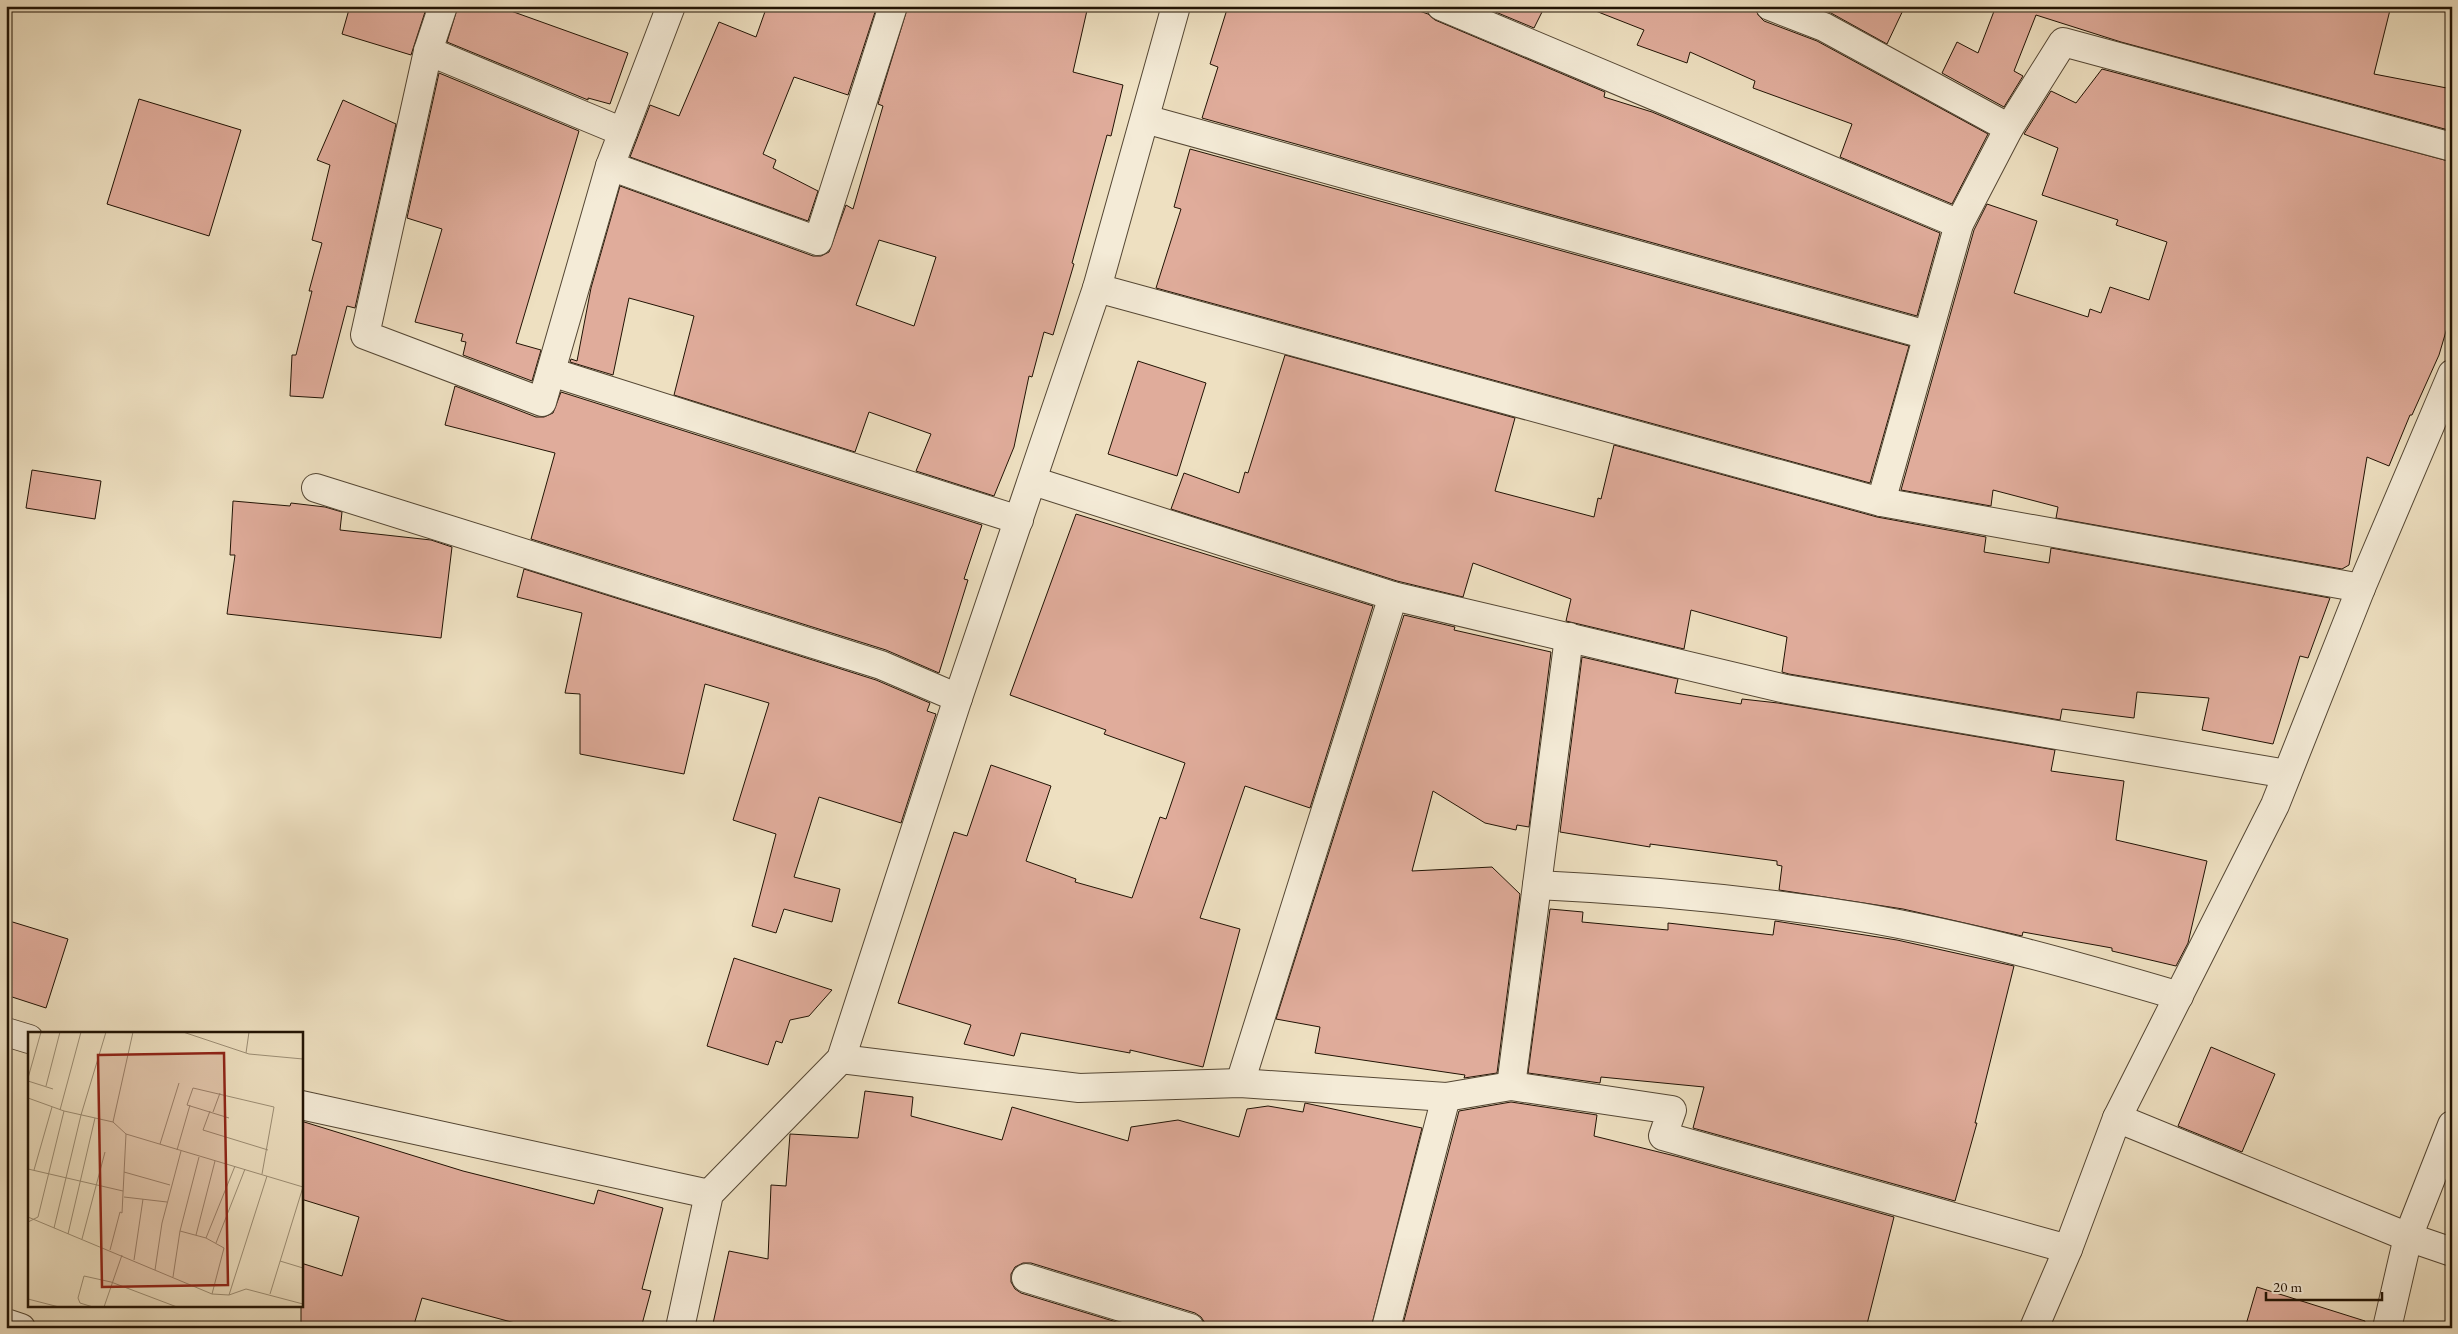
<svg xmlns="http://www.w3.org/2000/svg" width="2458" height="1334" font-family="'EB Garamond',serif">
  <rect width="100%" height="100%" fill="#eee0c1"/>
  <filter id="stains"><feTurbulence type="fractalNoise" baseFrequency=".004" numOctaves="4"/><feColorMatrix values="0 0 0 0 .2 0 0 0 0 .09 0 0 0 0 .02 0 0 0 .5 -.17"/></filter>
  <radialGradient id="worn" r=".72"><stop offset=".6" stop-color="#630" stop-opacity="0"/><stop offset="1" stop-color="#630" stop-opacity=".3"/></radialGradient>
  <g fill="#e0ac9b" stroke="#211304" fill-rule="evenodd">
    <path d="M350 6H407L425 12 411 55 342 34Z"/>
    <path d="M458 6H497L628 53 610 104 588 98V100L447 42Z"/>
    <path d="M767 6H877L848 95 794 77 763 154 776 160 773 168 818 191 808 221 630 157 650 105 679 116 719 22 756 37Z"/>
    <path d="M908 6H1088L1073 72 1123 85 1111 136 1107 135 1072 263 1074 264 1053 335 1044 332 1032 377 1029 376 1014 447 994 496 916 471 931 434 869 412 855 452 674 395 694 316 629 298 613 375 570 362 571 359 577 361 591 288 620 186 813 256H821L829 252 846 205 853 209 883 106 878 104ZM879 240 936 257 914 326 856 305Z"/>
    <path d="M1228 6H1405L1428 14 1435 20 1605 92 1604 97 1652 112 1940 233 1917 316 1202 118 1218 67 1210 64Z"/>
    <path d="M1487 6H1545L1534 28 1486 8Z"/>
    <path d="M1588 6H1755L1758 15 1764 21 1817 41 1988 134 1952 204 1840 157 1852 124 1753 88 1755 81 1690 52 1687 63 1637 45 1644 30 1588 8Z"/>
    <path d="M1814 6H1905L1887 44 1831 13Z"/>
    <path d="M1996 6H2391L2374 74 2452 89V131L2121 42 2036 15 2014 71 2023 76 2004 107 1942 73 1957 42 1978 53Z"/>
    <path d="M2102 69 2452 162V311L2439 355 2412 415H2410L2389 466 2367 457 2349 565 2342 569 2056 518 2058 507 1993 490 1991 506 1901 490 1974 230 1987 204 2037 221 2014 293 2088 317 2090 309 2101 313 2110 287 2149 300 2167 242 2116 225 2118 220 2042 195 2058 148 2024 134 2051 91 2076 103Z"/>
    <path d="M439 73 579 131 516 343 541 350 532 381 463 355 466 342 461 341 463 334 415 322 442 229 407 218Z"/>
    <path d="M139 99 241 130 209 236 107 204Z"/>
    <path d="M343 100 396 124 355 308 347 306 323 398 290 396 292 355H296L312 291H309L322 243 312 240 330 165 317 160Z"/>
    <path d="M1190 149 1909 346 1870 483 1156 288 1181 209 1174 207Z"/>
    <path d="M1285 355 1515 418 1495 491 1594 517 1598 498 1601 499 1614 445 1877 517 1986 537 1984 552 2049 563 2051 548 2330 598 2308 658 2300 656 2273 744 2202 730 2209 698 2137 692 2134 718 2062 709 2060 720 1789 674 1782 672 1787 637 1691 610 1684 649 1566 621 1571 599 1473 563 1463 597 1397 581 1171 509 1184 473 1239 493 1245 472 1248 473Z"/>
    <path d="M1138 361 1206 383 1177 476 1108 454Z"/>
    <path d="M455 386 536 417H544L553 413 561 392 982 525 964 579 968 580 939 673 886 650 531 539 555 453 445 425Z"/>
    <path d="M32 470 101 481 95 519 26 508Z"/>
    <path d="M233 501 290 506 291 503 325 507 342 512 340 530 431 540 452 547 441 638 227 614 235 555H230Z"/>
    <path d="M1076 514 1373 606 1310 808 1245 786 1200 918 1240 929 1203 1067 1130 1050V1053L1021 1033 1014 1056 964 1044 971 1025 898 1003 954 832 967 836 991 765 1051 786 1026 861 1076 879 1075 882 1132 898 1160 817 1166 819 1185 763 1104 734 1106 730 1010 695Z"/>
    <path d="M524 569 876 680 930 703 927 711 936 714 901 823 819 797 794 877 840 889 832 922 784 909 776 933 752 926 776 834 733 820 769 703 705 684 684 774 580 754V694L565 693 582 613 517 597Z"/>
    <path d="M1404 615 1455 627 1454 630 1551 652 1529 827 1517 825 1516 830 1485 823 1433 791 1412 871 1492 867 1520 894 1497 1073 1464 1078 1465 1075 1315 1053 1320 1027 1276 1019Z"/>
    <path d="M1582 657 1678 679 1675 693 1741 704 1742 699 1778 703 2055 750 2051 771 2124 781 2116 840 2207 861 2188 943 2176 966 2112 951V948L2023 932 2022 936 1903 909 1779 890 1782 866 1777 865V861L1650 844V847L1560 832Z"/>
    <path d="M1550 909 1583 912 1582 922 1668 930V923L1773 935 1775 921 1897 940 2014 966 1975 1123H1977L1955 1201 1693 1128 1704 1087 1601 1077 1600 1083 1528 1073Z"/>
    <path d="M6 920 68 939 46 1008 6 995Z"/>
    <path d="M734 958 832 990 809 1016 790 1020 782 1043 776 1041 768 1065 707 1046Z"/>
    <path d="M2211 1047 2275 1074 2242 1152 2178 1126Z"/>
    <path d="M865 1091 913 1097 911 1116 1002 1140 1012 1107 1128 1141 1131 1127 1178 1120 1239 1137 1247 1109 1268 1106 1303 1112 1305 1103 1422 1128 1371 1328H1224L1205 1323 1201 1317 1195 1313 1031 1263H1023L1015 1267 1011 1274V1282L1015 1289 1021 1293 1136 1328H712L729 1251 768 1259 771 1185 786 1186 790 1134 858 1138Z"/>
    <path d="M1511 1102 1597 1115 1594 1136 1679 1157 1894 1217 1866 1328H1402L1459 1111Z"/>
    <path d="M301 1121 463 1171 594 1204 598 1190 663 1208 642 1289 651 1291 641 1328H514L515 1323 422 1298 413 1328H301V1263L342 1276 359 1217 301 1199Z"/>
    <path d="M2257 1287 2365 1321 2364 1328H2245Z"/>
  </g>
  <g fill="none" stroke-linecap="round" stroke-linejoin="round">
    <g stroke="#544633" stroke-width="30">
      <g id="minor">
        <path d="M443 6 428 51 365 335 542 402 610 166 671 6"/>
        <path d="M1441 6 1959 224"/>
        <path d="M1770 6 1824 27 2009 128"/>
        <path d="M428 51 623 132"/>
        <path d="M1145 119 1927 335"/>
        <path d="M610 166 818 241 893 6"/>
        <path d="M1097 288 1881 502 2361 588"/>
        <path d="M551 372 1019 520"/>
        <path d="M1033 481 1393 596 1786 689 2287 774"/>
        <path d="M316 488 881 665 958 698"/>
        <path d="M1881 502 1959 224 2009 128 2063 42 2452 147"/>
        <path d="M1537 885C1645 890 1752 900 1860 917 1968 935 2074 965 2179 996"/>
        <path d="M6 1032 29 1039"/>
        <path d="M841 1059 1079 1088 1240 1083 1446 1097 1511 1086 1672 1110 1663 1136 2068 1249"/>
        <path d="M1240 1083 1393 596"/>
        <path d="M1511 1086 1569 637"/>
        <path d="M301 1105 709 1194"/>
        <path d="M2117 1118 2408 1237 2452 1252"/>
        <path d="M1026 1278 1190 1328"/>
        <path d="M6 1323 21 1328"/>
        <path d="M1386 1328 1446 1097"/>
        <path d="M2387 1328 2408 1237 2452 1125"/>
      </g>
    </g>
    <g stroke="#544633" stroke-width="30">
      <g id="tertiary">
        <path d="M680 1328 709 1194 841 1059 958 698 1097 288 1176 6"/>
        <path d="M2034 1328 2068 1249 2117 1118 2275 805 2361 588 2452 374"/>
      </g>
    </g>
    <use href="#minor" stroke="#f4ebd7" stroke-width="28"/>
    <use href="#tertiary" stroke="#f4ebd7" stroke-width="28"/>
  </g>
  <g transform="translate(28 1032)">
    <rect width="275" height="275" fill="#eee0c1"/>
    <path fill="none" stroke="#9c8e75" stroke-width="1" d="M155 0 221 22 275 27M218 21 221 0M0 46 13 0M0 49 25 57M18 54 32 0M0 66 36 79 85 90 98 102 275 155M32 78 53 0M182 79 175 98 240 118M185 80 192 61M201 86 159 73 165 56 246 75 234 142M85 90 105 0M132 112 151 51M149 118 162 73M0 137 95 159M6 138 24 75M96 140 142 153M96 165 139 170M0 185 184 262 201 263 218 257 275 272M0 190 10 185 36 79M26 196 53 83 78 0M152 199 178 206 196 216 184 262M40 202 67 86M168 203 187 129M178 206 207 134M54 207 77 120M188 211 217 137M82 218 92 180 94 181 98 102M106 228 115 167M252 229 275 236M127 238 134 191 153 119M145 245 152 199 171 125M242 262 275 155M201 263 239 144M0 267 31 275M65 275 52 271 50 266 56 244 83 250 149 275M76 275 94 223"/>
    <path fill="#8f2418" fill-opacity="0.15" stroke="#8f2418" stroke-width="2.5" d="M196 21 200 253 74 255 70 23Z"/>
    <rect width="275" height="275" fill="none" stroke="#211304" stroke-width="2.5"/>
  </g>
  <rect width="2458" height="1334" fill="none" stroke="#eee0c1" stroke-width="25"/>
  <rect x="8" y="8" width="2443" height="1319" fill="none" stroke="#211304" stroke-width="2.5"/>
  <rect x="12" y="12" width="2433" height="1309" fill="none" stroke="#211304"/>
  <path d="M2266 1292v8h116v-8" fill="none" stroke="#211304" stroke-width="2.5"/>
  <text x="2273" y="1292" font-size="15" fill="#211304" stroke="#f4ebd7" stroke-width="4" paint-order="stroke">20 m</text>
  <rect width="100%" height="100%" filter="url(#stains)"/>
  <rect width="100%" height="100%" fill="url(#worn)"/>
</svg>
